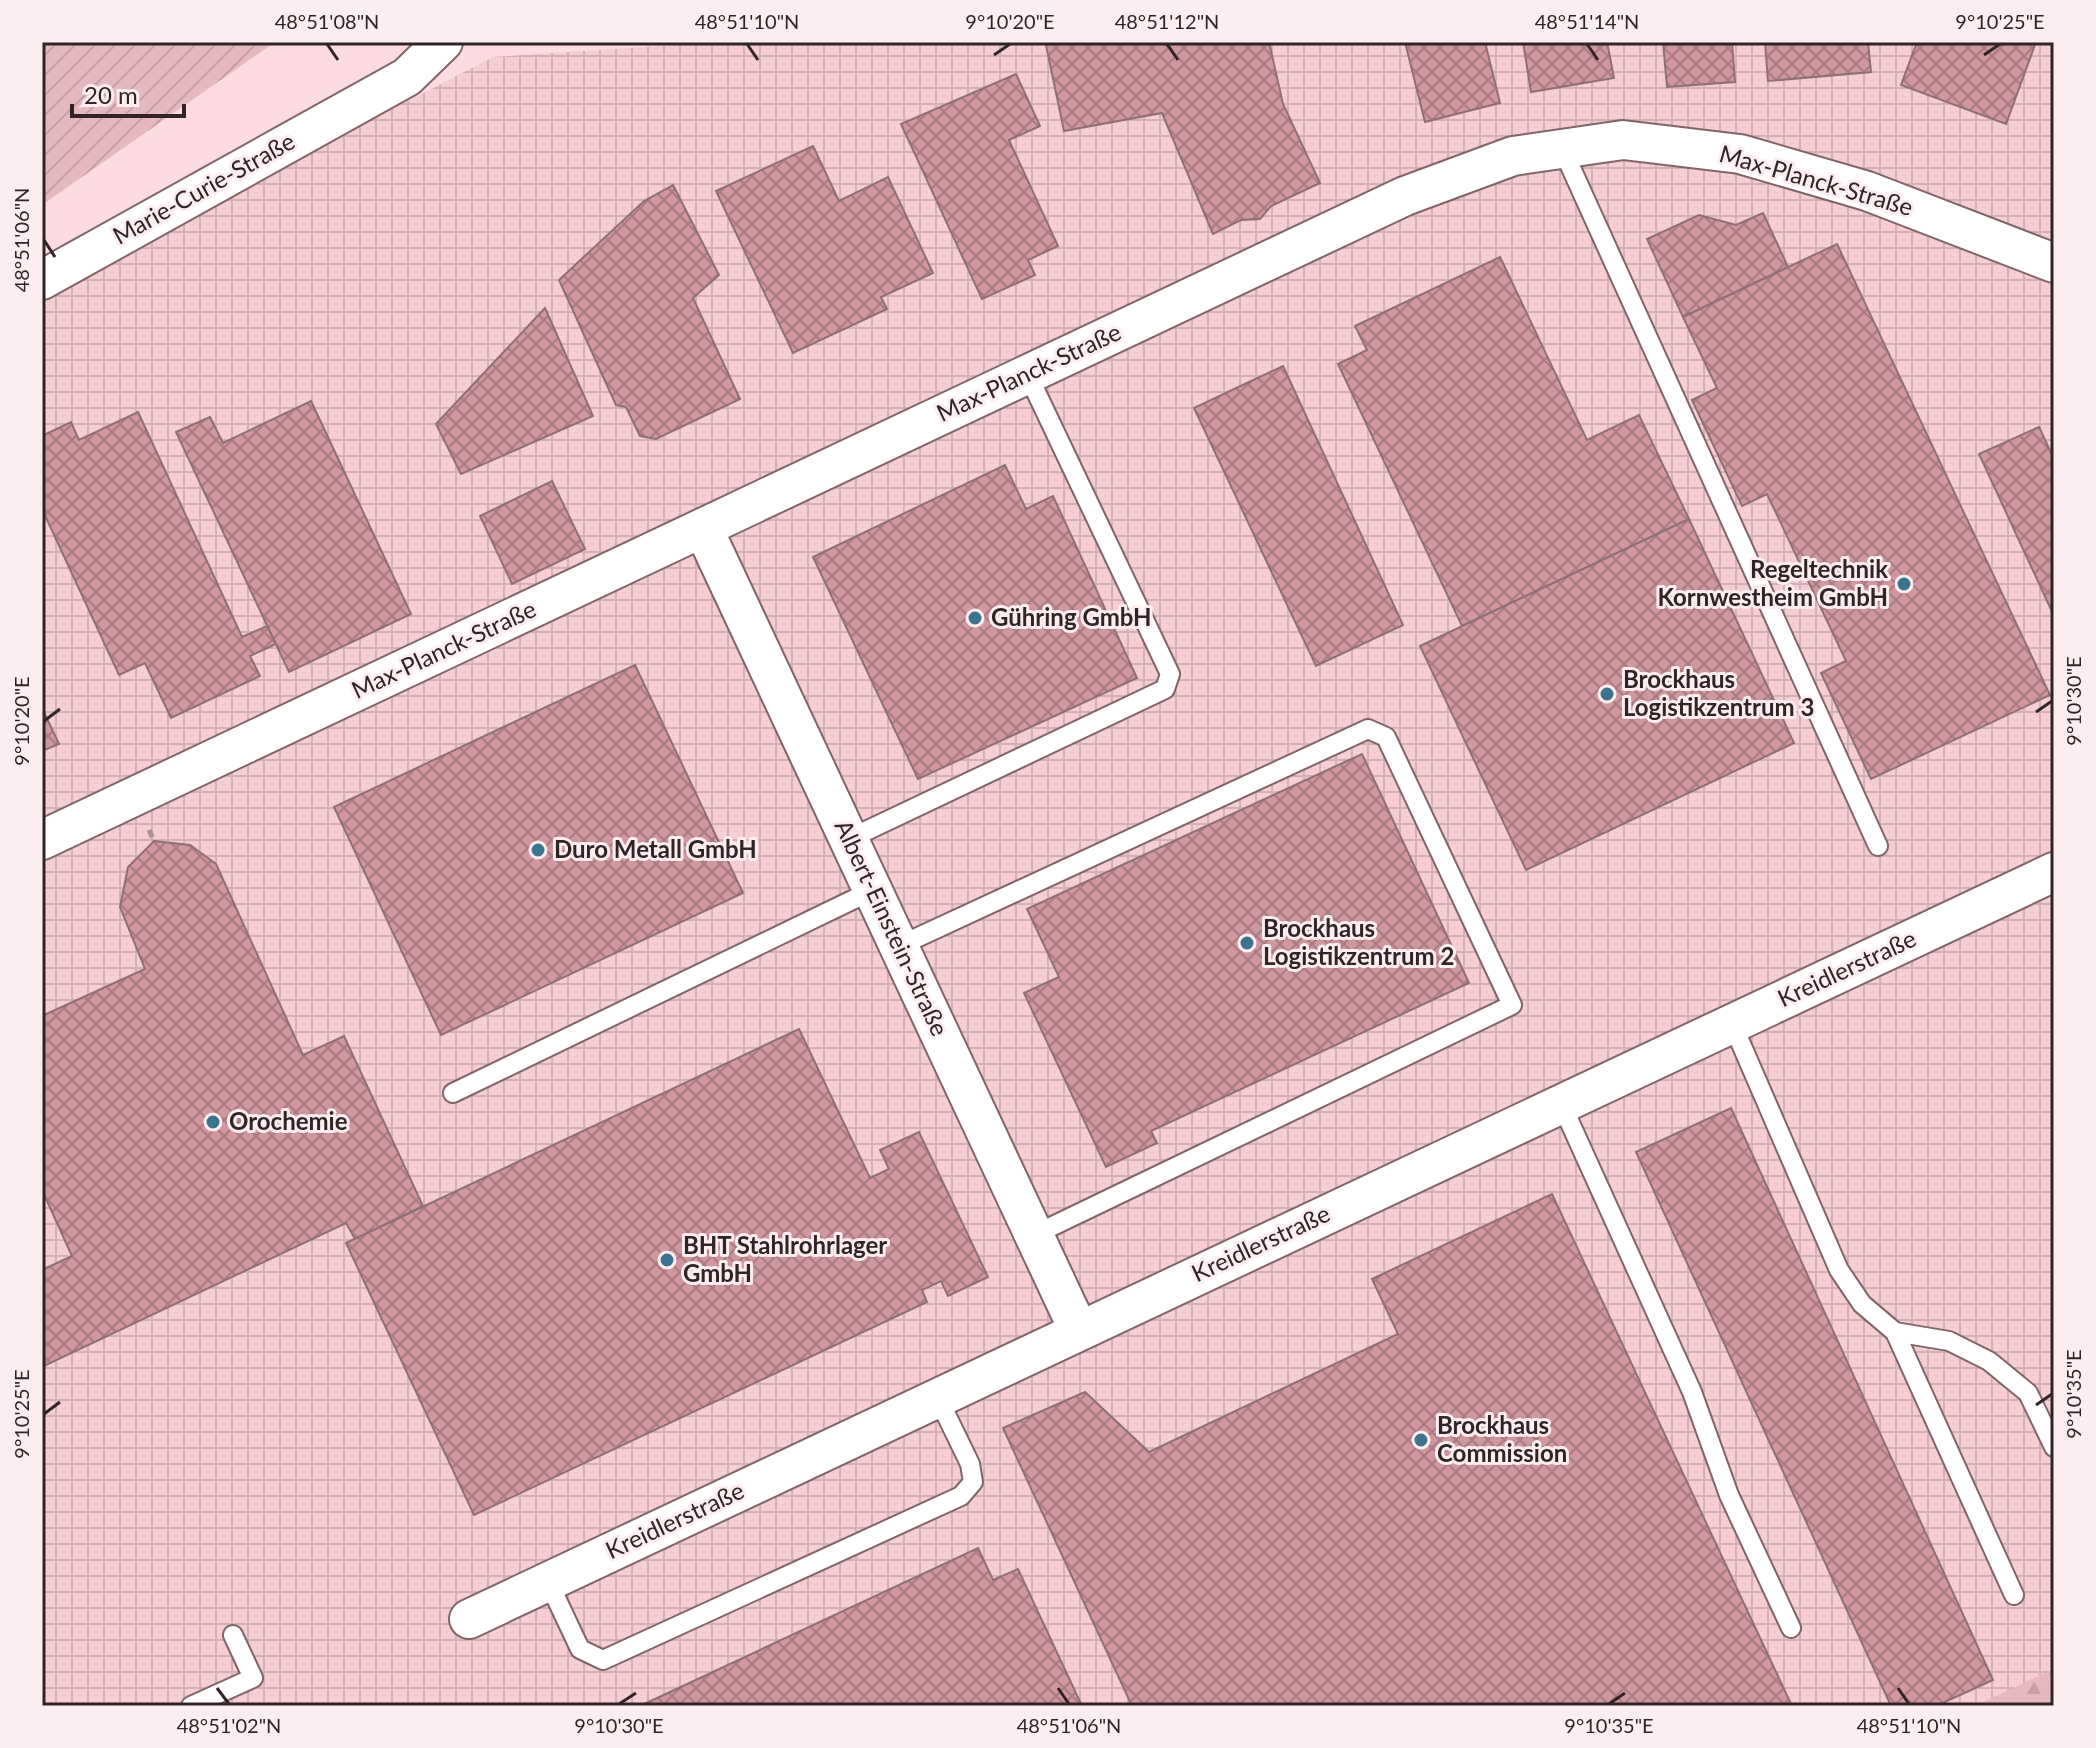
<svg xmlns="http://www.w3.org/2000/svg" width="2096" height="1748" font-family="Lato,sans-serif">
  <defs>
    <pattern id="industrial-grid" width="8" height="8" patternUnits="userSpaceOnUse" patternTransform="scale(2)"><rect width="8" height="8" fill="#f6cdd3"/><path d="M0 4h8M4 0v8" fill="none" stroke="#d3b0b5"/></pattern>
    <pattern id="forest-firs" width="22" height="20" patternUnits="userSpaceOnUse" patternTransform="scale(2)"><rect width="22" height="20" fill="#e5b9bf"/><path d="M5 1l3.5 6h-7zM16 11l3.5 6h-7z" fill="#c59fa4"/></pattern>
    <pattern id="garden-furrows" width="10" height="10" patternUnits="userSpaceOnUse" patternTransform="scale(2)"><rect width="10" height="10" fill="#e5b9bf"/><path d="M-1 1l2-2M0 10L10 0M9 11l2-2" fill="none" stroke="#c59fa4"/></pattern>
    <pattern id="building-cross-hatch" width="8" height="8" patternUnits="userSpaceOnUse" patternTransform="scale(2)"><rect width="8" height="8" fill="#d0979f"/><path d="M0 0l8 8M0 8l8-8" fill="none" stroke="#a97b81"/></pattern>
  </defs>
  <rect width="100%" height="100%" fill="#fcdce0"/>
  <path fill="url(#industrial-grid)" d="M716 42H2054V1680L1996 1706H42V297L92 264 493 57Z"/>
  <path fill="url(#forest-firs)" d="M2054 1669V1706H1975Z"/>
  <path fill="url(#garden-furrows)" d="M42 42H275L42 205Z"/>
  <g fill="url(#building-cross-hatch)" stroke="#8d7074" stroke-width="2">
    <path d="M1061 42H1269L1283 104 1320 183 1271 206 1260 219 1241 220 1213 234 1162 113 1064 131 1046 45Z"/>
    <path d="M1405 42H1485L1500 103 1425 122Z"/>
    <path d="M1523 42H1607L1614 78 1531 92Z"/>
    <path d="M1663 42H1732L1735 82 1667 87Z"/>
    <path d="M1765 42H1868L1871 72 1768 81Z"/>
    <path d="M1917 42H2036L2006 124 1901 85Z"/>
    <path d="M1016 74 1040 126 1009 140 1058 246 1028 260 1035 275 982 299 901 124Z"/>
    <path d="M813 146 839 201 888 177 933 273 881 297 887 309 793 353 716 191Z"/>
    <path d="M673 185 719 275 693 298 740 399 656 439 640 436 626 407 616 405 559 280 644 201Z"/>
    <path d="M1763 213 1788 267 1683 317 1647 239 1699 215 1736 225Z"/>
    <path d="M1837 244 2050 695 1871 779 1821 673 1846 661 1767 494 1742 506 1692 400 1717 388 1683 317Z"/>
    <path d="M1500 257 1587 440 1639 415 1689 519 1462 626 1338 364 1367 350 1355 326Z"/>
    <path d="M545 308 593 416 461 474 436 424Z"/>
    <path d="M1283 366 1403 625 1316 666 1194 408Z"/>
    <path d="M311 401 411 614 289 672 176 432 210 417 223 443Z"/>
    <path d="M138 412 242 637 267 626 276 644 250 656 260 676 171 718 145 663 119 675 42 509V436L71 422 79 440Z"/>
    <path d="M2039 427 2054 459V616L1979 454Z"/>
    <path d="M1005 465 1026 509 1053 496 1137 678 918 779 813 557Z"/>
    <path d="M552 481 585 549 512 584 480 516Z"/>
    <path d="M1689 519 1794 743 1526 870 1420 646Z"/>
    <path d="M635 665 743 893 441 1035 334 807Z"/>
    <path d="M42 708 59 744 42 751Z"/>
    <path d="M1362 754 1469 983 1151 1131 1157 1143 1106 1167 1024 993 1059 977 1027 909Z"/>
    <path d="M154 841 190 845 216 864 303 1055 344 1036 423 1206 355 1239 346 1223 42 1367V1270L72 1256 42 1190V1016L145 969 120 907 128 867Z"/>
    <path d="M799 1029 870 1178 889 1169 880 1150 919 1132 988 1277 948 1296 941 1281 922 1290 927 1302 474 1515 346 1243Z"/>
    <path d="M1731 1108 1993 1680 1936 1706H1891L1636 1152Z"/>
    <path d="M1552 1194 1792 1706H1132L1003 1428 1085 1392 1149 1452 1398 1334 1372 1279Z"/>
    <path d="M978 1548 993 1580 1018 1569 1082 1706H640Z"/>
  </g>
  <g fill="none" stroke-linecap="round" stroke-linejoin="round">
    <g stroke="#806467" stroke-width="22">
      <g id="service">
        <path d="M1562 148 1878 846"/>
        <path d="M849 839 1165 689 1170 674 1027 373"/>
        <path d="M899 946 1368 729 1386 737 1512 1005 1034 1235"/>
        <path d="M1732 1023 1839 1270 1862 1304 1895 1332 1949 1341 1989 1361 2028 1393 2054 1447"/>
        <path d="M453 1093 873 890"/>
        <path d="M1561 1103 1692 1392 1729 1495 1791 1628"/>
        <path d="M1895 1332 2014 1595"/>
        <path d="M548 1581 580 1649 603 1660 961 1496 973 1482 970 1464 937 1396"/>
        <path d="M191 1706 253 1678 233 1635"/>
      </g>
    </g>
    <g stroke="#806467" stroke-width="42">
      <g id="minor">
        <path d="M42 280 407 77 443 42"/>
        <path d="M703 528 1078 1329"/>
        <path d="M42 840 1405 196 1513 156 1623 140 1740 154 1867 191 2054 263"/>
        <path d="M469 1619 2054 872"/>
      </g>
    </g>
    <path stroke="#aa9296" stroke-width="5" stroke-dasharray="8 4" stroke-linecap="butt" d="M149 830 154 841"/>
    <use href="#service" stroke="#fff" stroke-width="18"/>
    <use href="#minor" stroke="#fff" stroke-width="38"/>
  </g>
  <path fill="none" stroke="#302426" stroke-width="3" d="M327 44 338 60M747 44 758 60M1167 44 1178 60M1587 44 1598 60M994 55 1010 44M1984 55 2000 44M44 240 55 257M2036 712 2052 701M44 721 60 709M2036 1405 2052 1394M44 1414 60 1402M217 1688 229 1704M1058 1688 1069 1704M1898 1688 1909 1704M619 1704 636 1693M1609 1704 1625 1693"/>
  <g fill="#3c738e" stroke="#fceef0" stroke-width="3">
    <circle cx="1904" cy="584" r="8"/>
    <circle cx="975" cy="618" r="8"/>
    <circle cx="1607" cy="694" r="8"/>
    <circle cx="538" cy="850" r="8"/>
    <circle cx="1247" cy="943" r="8"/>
    <circle cx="213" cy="1122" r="8"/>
    <circle cx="667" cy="1260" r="8"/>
    <circle cx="1421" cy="1440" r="8"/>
  </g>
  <g text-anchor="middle" stroke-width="6" stroke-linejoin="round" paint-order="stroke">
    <g font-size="24" fill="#302426" stroke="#fceef0">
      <text transform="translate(1816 181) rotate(16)" y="8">Max-Planck-Straße</text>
      <text transform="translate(204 189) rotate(-29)" y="8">Marie-Curie-Straße</text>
      <text transform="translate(1029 373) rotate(-25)" y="8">Max-Planck-Straße</text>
      <text transform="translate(444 650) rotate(-25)" y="8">Max-Planck-Straße</text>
      <text transform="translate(891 928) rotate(65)" y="8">Albert-Einstein-Straße</text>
      <text transform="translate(1847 969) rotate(-25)" y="8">Kreidlerstraße</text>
      <text transform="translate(1261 1244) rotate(-25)" y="8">Kreidlerstraße</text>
      <text transform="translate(675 1521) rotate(-25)" y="8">Kreidlerstraße</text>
    </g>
    <g font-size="24" font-weight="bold" fill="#302426" stroke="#fceef0" text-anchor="start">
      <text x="1888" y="578" text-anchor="end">Regeltechnik<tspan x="1888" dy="28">Kornwestheim GmbH</tspan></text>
      <text x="991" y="626">Gühring GmbH</text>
      <text x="1623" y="688">Brockhaus<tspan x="1623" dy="28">Logistikzentrum 3</tspan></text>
      <text x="554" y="858">Duro Metall GmbH</text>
      <text x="1263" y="937">Brockhaus<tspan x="1263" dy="28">Logistikzentrum 2</tspan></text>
      <text x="229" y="1130">Orochemie</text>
      <text x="683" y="1254">BHT Stahlrohrlager<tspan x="683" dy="28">GmbH</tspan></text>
      <text x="1437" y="1434">Brockhaus<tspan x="1437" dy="28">Commission</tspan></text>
    </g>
  </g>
  <rect width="2096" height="1748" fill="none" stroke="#fceef0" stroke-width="88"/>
  <path d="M72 104v12h112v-12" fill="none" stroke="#302426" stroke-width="4"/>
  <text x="84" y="104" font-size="24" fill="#302426" stroke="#fceef0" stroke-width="6" paint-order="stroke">20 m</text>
  <rect x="44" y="44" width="2008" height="1660" fill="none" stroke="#302426" stroke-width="3"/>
  <g font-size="20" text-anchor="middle" fill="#302426">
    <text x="327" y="29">48°51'08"N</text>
    <text x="747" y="29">48°51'10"N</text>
    <text x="1010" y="29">9°10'20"E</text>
    <text x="1167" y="29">48°51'12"N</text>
    <text x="1587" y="29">48°51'14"N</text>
    <text x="2000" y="29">9°10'25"E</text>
    <text transform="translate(22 240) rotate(-90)" y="7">48°51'06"N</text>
    <text transform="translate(2074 701) rotate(-90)" y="7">9°10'30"E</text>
    <text transform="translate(22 721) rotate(-90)" y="7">9°10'20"E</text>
    <text transform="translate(2074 1394) rotate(-90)" y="7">9°10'35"E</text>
    <text transform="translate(22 1414) rotate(-90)" y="7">9°10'25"E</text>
    <text x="229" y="1733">48°51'02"N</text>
    <text x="619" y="1733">9°10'30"E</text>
    <text x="1069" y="1733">48°51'06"N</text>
    <text x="1609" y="1733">9°10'35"E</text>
    <text x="1909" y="1733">48°51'10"N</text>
  </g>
</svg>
